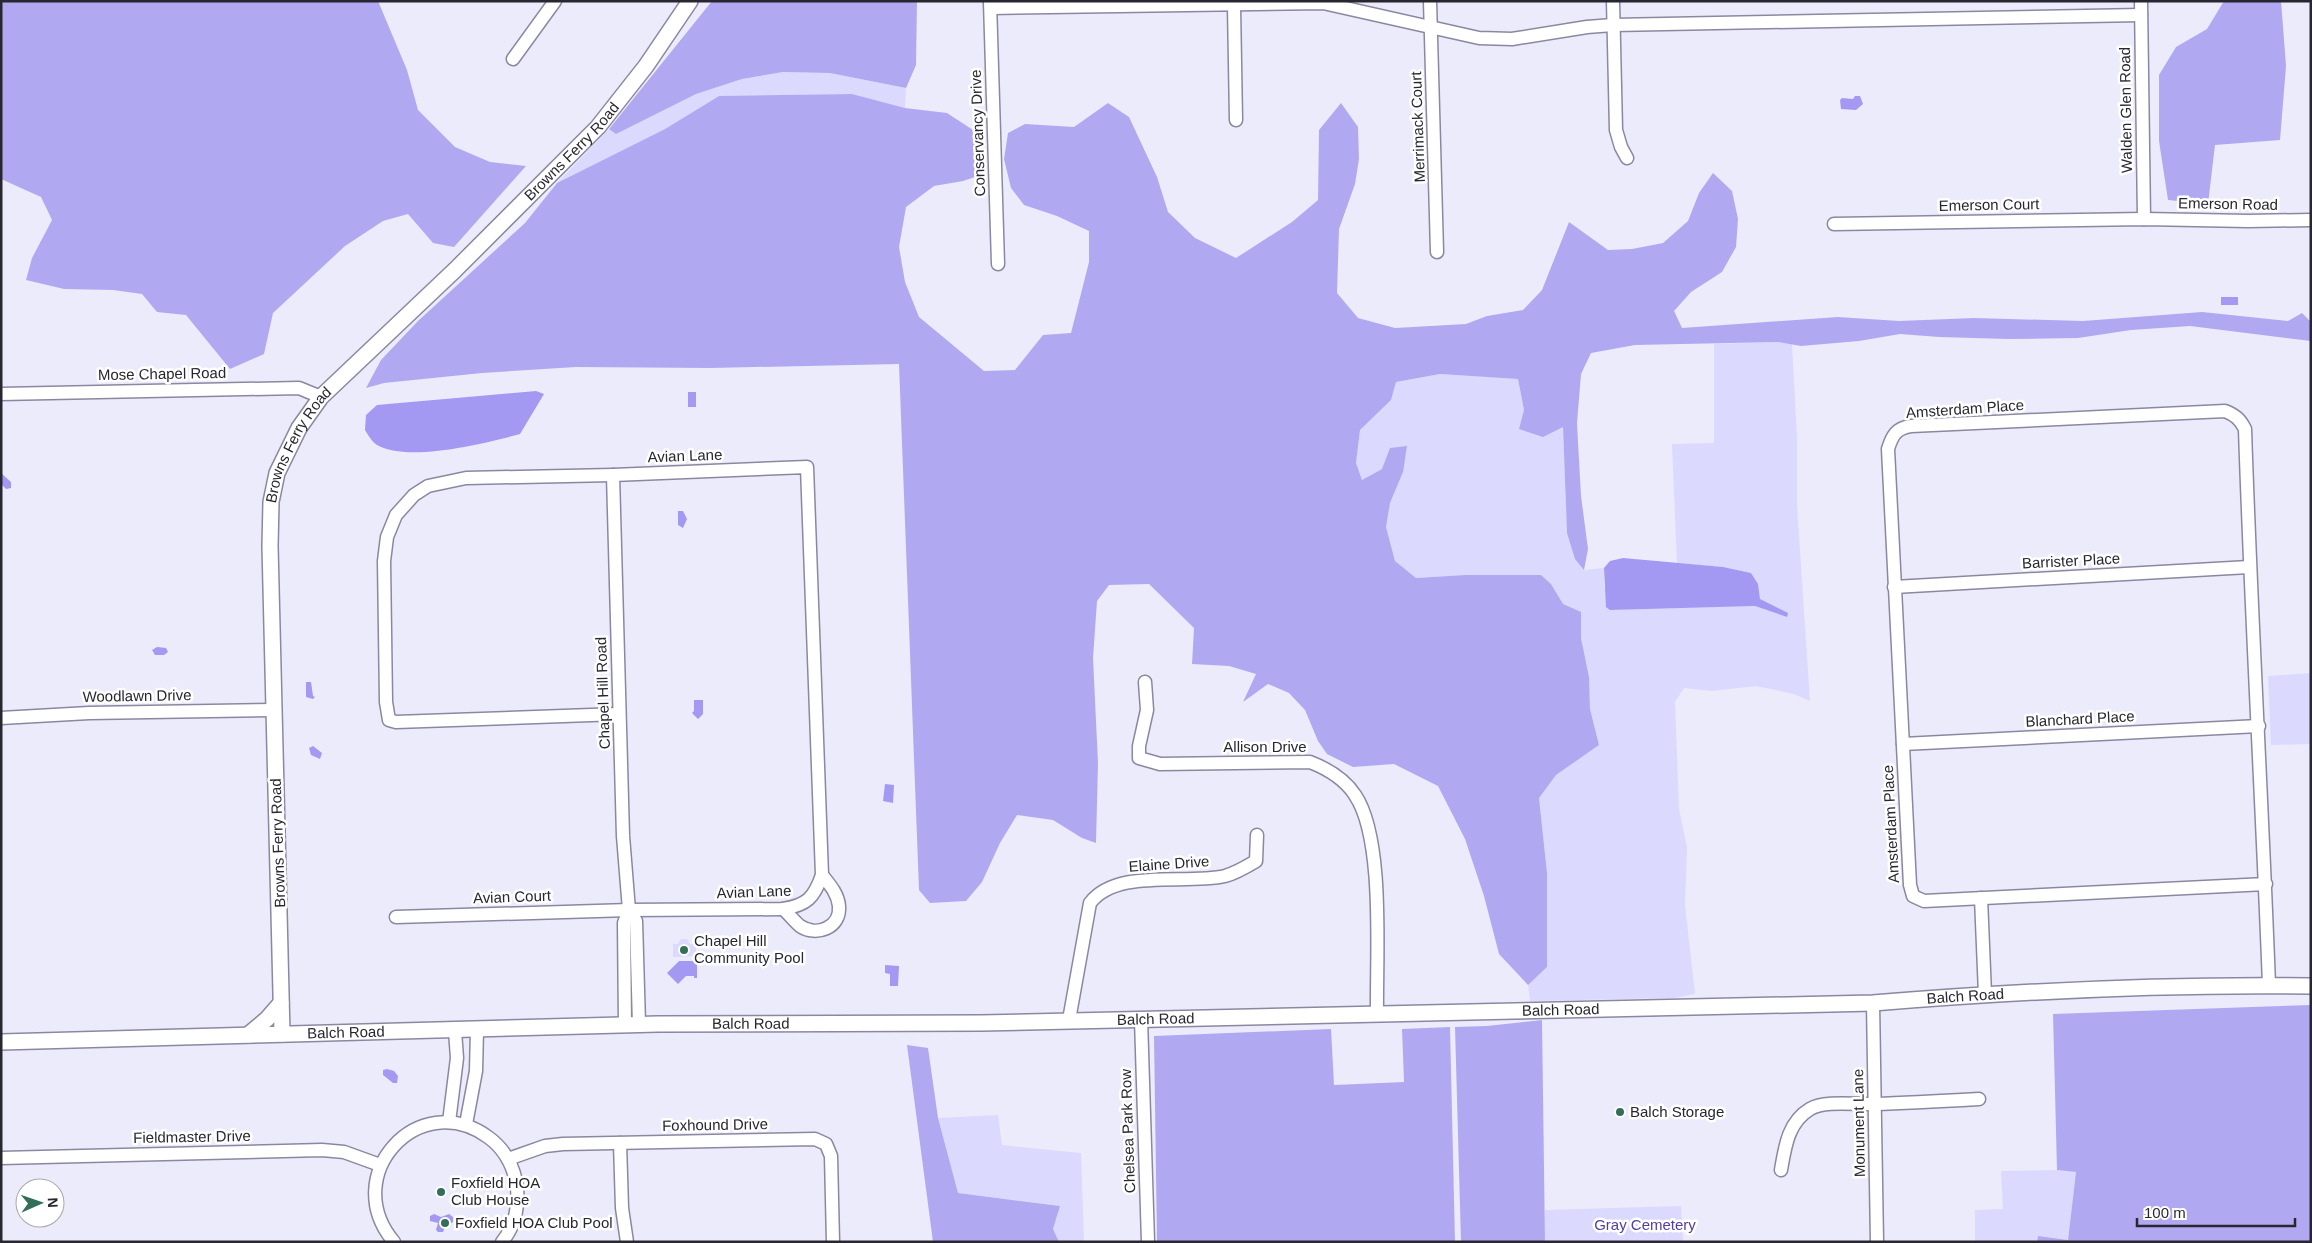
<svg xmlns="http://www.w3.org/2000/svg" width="2312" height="1243" font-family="Arial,sans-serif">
  <rect width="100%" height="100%" fill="#ecebfb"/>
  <g fill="#dbd9fe">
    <path d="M783 72 830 73 906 88 905 108 852 94 719 96 665 129 557 183 609 129 616 134 696 94 742 79Z"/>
    <path d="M1778 342 1792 344 1797 438V506L1810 701 1794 694 1756 686 1712 691 1684 688 1675 702 1679 809 1687 848 1685 905 1695 994 1674 998 1530 1001 1528 985 1547 967V873L1539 798 1556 775 1599 745 1590 709 1589 677 1581 638V613L1563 605 1551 584 1541 575H1465L1416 578 1395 561 1386 527 1390 503 1403 472 1382 469 1362 480 1356 463 1360 430 1391 400 1396 382 1440 374 1518 379 1524 410 1563 427 1567 533 1584 570 1604 568V585L1610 610 1755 606 1787 617V613L1760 599 1758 584 1751 573 1723 567 1677 563 1672 444 1714 443V344Z"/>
    <path d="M2311 673V744L2271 745 2268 676Z"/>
    <path d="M681 939H687L690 944H696V956L673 957V944H678Z"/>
    <path d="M998 1115 1002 1145 1081 1153 1084 1242H1059L1053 1229 1060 1206 958 1193 938 1118Z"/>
    <path d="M2057 1170 2076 1172 2068 1240 2038 1236 2037 1242H1975V1210L2003 1209 2001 1171Z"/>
    <path d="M1681 1206 1683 1242H1545V1210Z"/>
  </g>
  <g fill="#b0a9f2">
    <path d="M1 1H378L407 70 418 110 455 147 490 162 526 166 454 247 433 243 408 214 383 221 345 246 273 313 264 354 230 369 186 315 157 312 142 294 113 290 64 289 26 280 32 258 52 220 41 197 1 179Z"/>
    <path d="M712 1H917L916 65 906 88 830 73 783 72 742 79 696 94 616 134 609 129Z"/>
    <path d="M2224 1H2281L2286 66 2280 140 2215 145 2208 204 2168 200 2159 141V75L2176 47 2207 29Z"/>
    <path d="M852 94 905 108 947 113 973 130 978 149V176L963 181 934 186 906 207 899 247 905 282 919 317 984 371 1015 370 1043 335 1071 333 1089 262V231L1057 216 1024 205 1011 188 1004 159 1008 133 1025 124 1074 127 1108 103 1129 117 1157 177 1168 212 1195 238 1236 258 1292 222 1318 200 1319 130 1341 103 1358 127 1359 159 1355 184 1339 229 1337 293 1358 318 1395 328 1466 324 1487 316 1523 310 1542 290 1569 222 1608 250 1632 249 1663 243 1688 221 1699 193 1713 173 1732 191 1738 219 1736 247 1722 272 1691 292 1674 311 1682 328 1838 317 1899 321 1974 318 2083 321 2202 312 2288 321 2302 313 2311 322V341L2190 326 2131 330 2078 338 2008 339 1939 337 1900 334 1859 341 1801 346 1778 342 1635 345 1591 353 1581 374 1577 423 1581 496 1588 549 1584 570 1575 559 1567 533 1563 427 1543 437 1519 429 1524 410 1518 379 1440 374 1396 382 1391 400 1360 430 1356 463 1362 480 1382 469 1390 448 1407 446 1403 472 1390 503 1386 527 1395 561 1416 578 1465 575H1541L1551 584 1563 604 1581 612V638L1589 677 1590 709 1599 745 1556 775 1539 798 1547 873V967L1528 985 1499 954 1484 896 1465 839 1438 786 1394 764 1353 767 1327 754 1318 741 1305 710 1289 693 1268 684 1243 702 1256 674 1229 666 1192 664 1194 628 1149 584 1109 585 1097 601 1093 658 1098 763 1096 843 1082 838 1053 820 1017 815 1000 843 982 882 966 901 930 903 919 890 899 364 711 368 576 367 482 373 384 383 366 388 381 360 418 321 525 223 557 183 665 129 719 96Z"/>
    <path d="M2311 1005V1242H2037L2038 1236 2068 1240 2076 1172 2057 1170 2053 1014Z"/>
    <path d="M1542 1020 1545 1242H1461L1455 1027 1487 1026Z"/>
    <path d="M1450 1027 1455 1242H1157L1154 1036 1331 1029 1334 1085 1404 1082 1402 1029Z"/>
    <path d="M907 1045 928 1048 938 1118 958 1193 1060 1206 1053 1229 1059 1242H933Z"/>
  </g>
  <g fill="#a399f2">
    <path d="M1855 96H1860L1863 104 1856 110 1841 109 1840 100 1842 98 1853 99Z"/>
    <rect x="2221" y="297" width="17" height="8"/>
    <path d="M536 391 544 394 520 434C487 443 407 463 377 445 372 442 368 435 365 430L366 415 377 405Z"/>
    <rect x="688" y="392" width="8" height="15"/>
    <path d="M1 473 11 482V488L6 489 2 485Z"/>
    <path d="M678 511H683L687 519 683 528 678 525Z"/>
    <path d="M1623 558 1723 567 1751 573 1758 584 1760 599 1788 613 1787 617 1755 606 1610 610 1606 607 1604 568 1610 561Z"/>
    <path d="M157 647 166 648 168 652 164 655H155L152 650Z"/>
    <path d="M306 682H311L313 696 315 697 313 699 306 697Z"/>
    <path d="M694 700H703V714L698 719 692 713 694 711Z"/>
    <path d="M313 746 322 753 320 759 311 755 309 748Z"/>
    <path d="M885 784 894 785 893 803 883 801Z"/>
    <path d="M694 959H697V978H694V976H686L678 984 667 973 679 961H694Z"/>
    <path d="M885 965 899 966 898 986H890V974L885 973Z"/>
    <path d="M387 1069 394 1071 398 1076 397 1083H393L383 1075V1070Z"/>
    <path d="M434 1214 441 1217 449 1214 453 1217V1222L445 1227 443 1232H438L436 1230 438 1223 430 1221V1216Z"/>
  </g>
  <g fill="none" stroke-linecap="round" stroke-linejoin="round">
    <g stroke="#8a88a0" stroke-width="15">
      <g id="minor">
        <path d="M1430 1 1437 252"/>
        <path d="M1613 1 1616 130 1621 147 1627 158"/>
        <path d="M2141 1 2144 219"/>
        <path d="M990 2 998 264"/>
        <path d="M1234 6 1236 120"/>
        <path d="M991 8 1323 3 1479 38 1512 39 1587 27 1613 25 2141 15"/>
        <path d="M513 59 555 1"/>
        <path d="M1834 224 2144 219 2248 221 2311 220"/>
        <path d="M1 394 299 388 321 397"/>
        <path d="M613 475 623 836 629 910 636 921 639 1024"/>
        <path d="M1894 587 2249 567"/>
        <path d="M1145 682 1147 710 1139 746V758L1160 764 1310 762C1328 769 1344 778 1355 795 1385 839 1376 959 1377 1014"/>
        <path d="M1 718 89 713 274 710"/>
        <path d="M1903 744 2259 726"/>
        <path d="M2266 884 1924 901 1913 896 1910 885 1888 449C1892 436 1896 428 1911 426L2225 411C2235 415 2240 419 2245 429 2251 614 2262 800 2269 985"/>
        <path d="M1981 898 1985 994"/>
        <path d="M783 909C789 914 794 921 800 926 816 937 841 928 839 906 838 894 830 885 822 875"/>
        <path d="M396 917 629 910 783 909C807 905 814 898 822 875L807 467 613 475 466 478 428 486 414 495 396 515 387 537 384 561 386 702 389 720 396 722 619 714"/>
        <path d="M1873 1003 1877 1242"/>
        <path d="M1141 1019 1148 1242"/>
        <path d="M1069 1020 1090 903C1117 868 1185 885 1225 876 1236 873 1246 867 1256 861L1257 835"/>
        <path d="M625 1025 624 923 629 910"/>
        <path d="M449 1122 457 1058 455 1031"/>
        <path d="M466 1124 476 1071 477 1030"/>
        <path d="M620 1143 622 1208 627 1242"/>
        <path d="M1 1158 322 1150 344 1152 380 1165"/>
        <path d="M508 1159 545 1146 563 1144 815 1139 826 1144 831 1156 833 1242"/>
        <path d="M1781 1170C1785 1147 1788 1122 1810 1109 1825 1100 1857 1105 1875 1104 1909 1103 1944 1101 1979 1099"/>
        <path d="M394 1242C338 1176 418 1087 488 1137 502 1147 512 1163 516 1181 520 1202 516 1225 502 1242"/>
      </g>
    </g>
    <g stroke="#8a88a0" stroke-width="18">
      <g id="tertiary">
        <path id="s1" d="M282 1034 270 546 271 502 277 473 299 428 321 397 455 270 598 127 646 66 690 1"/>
        <path d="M248 1035 267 1019 281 1003"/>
        <path id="s2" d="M1 1042 658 1024 981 1023 1873 1003C2019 991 2165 984 2311 986"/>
      </g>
    </g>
    <use href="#minor" stroke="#fff" stroke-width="12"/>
    <use href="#tertiary" stroke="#fff" stroke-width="15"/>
  </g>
  <g fill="#326e58" stroke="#fff" stroke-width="2">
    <circle cx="684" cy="950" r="5"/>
    <circle cx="1620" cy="1112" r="5"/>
    <circle cx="441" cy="1192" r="5"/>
    <circle cx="445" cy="1223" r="5"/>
  </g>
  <g text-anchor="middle" stroke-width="5" stroke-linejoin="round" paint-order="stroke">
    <g font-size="15" fill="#282731" stroke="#fff">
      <text transform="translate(2126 110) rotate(-91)" y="5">Walden Glen Road</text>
      <text transform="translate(1418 127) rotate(-92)" y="5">Merrimack Court</text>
      <text transform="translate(978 133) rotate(-92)" y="5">Conservancy Drive</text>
      <text dy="5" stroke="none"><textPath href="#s1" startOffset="1001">Browns Ferry Road</textPath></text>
      <text transform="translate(2228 204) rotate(1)" y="5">Emerson Road</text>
      <text transform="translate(1989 205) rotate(-1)" y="5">Emerson Court</text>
      <text transform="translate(162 374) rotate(-1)" y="5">Mose Chapel Road</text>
      <text transform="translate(1965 409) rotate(-4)" y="5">Amsterdam Place</text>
      <text dy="5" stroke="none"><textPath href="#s1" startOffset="596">Browns Ferry Road</textPath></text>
      <text transform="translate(685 456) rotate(-2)" y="5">Avian Lane</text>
      <text transform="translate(2071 561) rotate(-3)" y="5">Barrister Place</text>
      <text transform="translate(603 693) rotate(-92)" y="5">Chapel Hill Road</text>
      <text transform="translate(137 696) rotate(-1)" y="5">Woodlawn Drive</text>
      <text transform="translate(2080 719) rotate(-3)" y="5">Blanchard Place</text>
      <text x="1265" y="752">Allison Drive</text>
      <text transform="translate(1891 824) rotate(-93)" y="5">Amsterdam Place</text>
      <text transform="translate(278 843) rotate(-92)" y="5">Browns Ferry Road</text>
      <text transform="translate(1169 864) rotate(-4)" y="5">Elaine Drive</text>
      <text transform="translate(754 892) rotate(-2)" y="5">Avian Lane</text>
      <text transform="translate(512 897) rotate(-2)" y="5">Avian Court</text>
      <text dy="5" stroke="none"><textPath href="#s2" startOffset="1965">Balch Road</textPath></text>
      <text dy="5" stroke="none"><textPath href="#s2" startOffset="1560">Balch Road</textPath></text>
      <text dy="5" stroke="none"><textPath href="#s2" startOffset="1155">Balch Road</textPath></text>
      <text dy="5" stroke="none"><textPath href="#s2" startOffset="750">Balch Road</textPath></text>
      <text dy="5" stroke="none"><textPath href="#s2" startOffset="345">Balch Road</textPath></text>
      <text transform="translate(1859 1123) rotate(-91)" y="5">Monument Lane</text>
      <text transform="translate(715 1125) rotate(-1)" y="5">Foxhound Drive</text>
      <text transform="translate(1128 1131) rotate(-92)" y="5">Chelsea Park Row</text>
      <text transform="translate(192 1137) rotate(-1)" y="5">Fieldmaster Drive</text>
    </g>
    <g font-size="15" fill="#282731" stroke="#fff" text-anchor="start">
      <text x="694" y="946">Chapel Hill<tspan x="694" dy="17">Community Pool</tspan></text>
      <text x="1630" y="1117">Balch Storage</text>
      <text x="451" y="1188">Foxfield HOA<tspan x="451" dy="17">Club House</tspan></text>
      <text x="455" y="1228">Foxfield HOA Club Pool</text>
    </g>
    <g font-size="15" fill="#533da4" stroke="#fff">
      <text x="1645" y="1230">Gray Cemetery</text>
    </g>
  </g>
  <rect width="2312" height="1243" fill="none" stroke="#282731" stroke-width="5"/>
  <g transform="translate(40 1203) rotate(88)"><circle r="24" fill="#ffffff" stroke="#a9a9ad"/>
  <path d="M0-4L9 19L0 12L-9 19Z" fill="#326e58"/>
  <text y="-8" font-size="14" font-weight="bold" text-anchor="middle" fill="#282731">N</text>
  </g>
  <path d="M2137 1218v8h158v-8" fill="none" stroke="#282731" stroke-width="2.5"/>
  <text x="2144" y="1218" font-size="15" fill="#282731" stroke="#ffffff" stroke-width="4" paint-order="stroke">100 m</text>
</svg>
